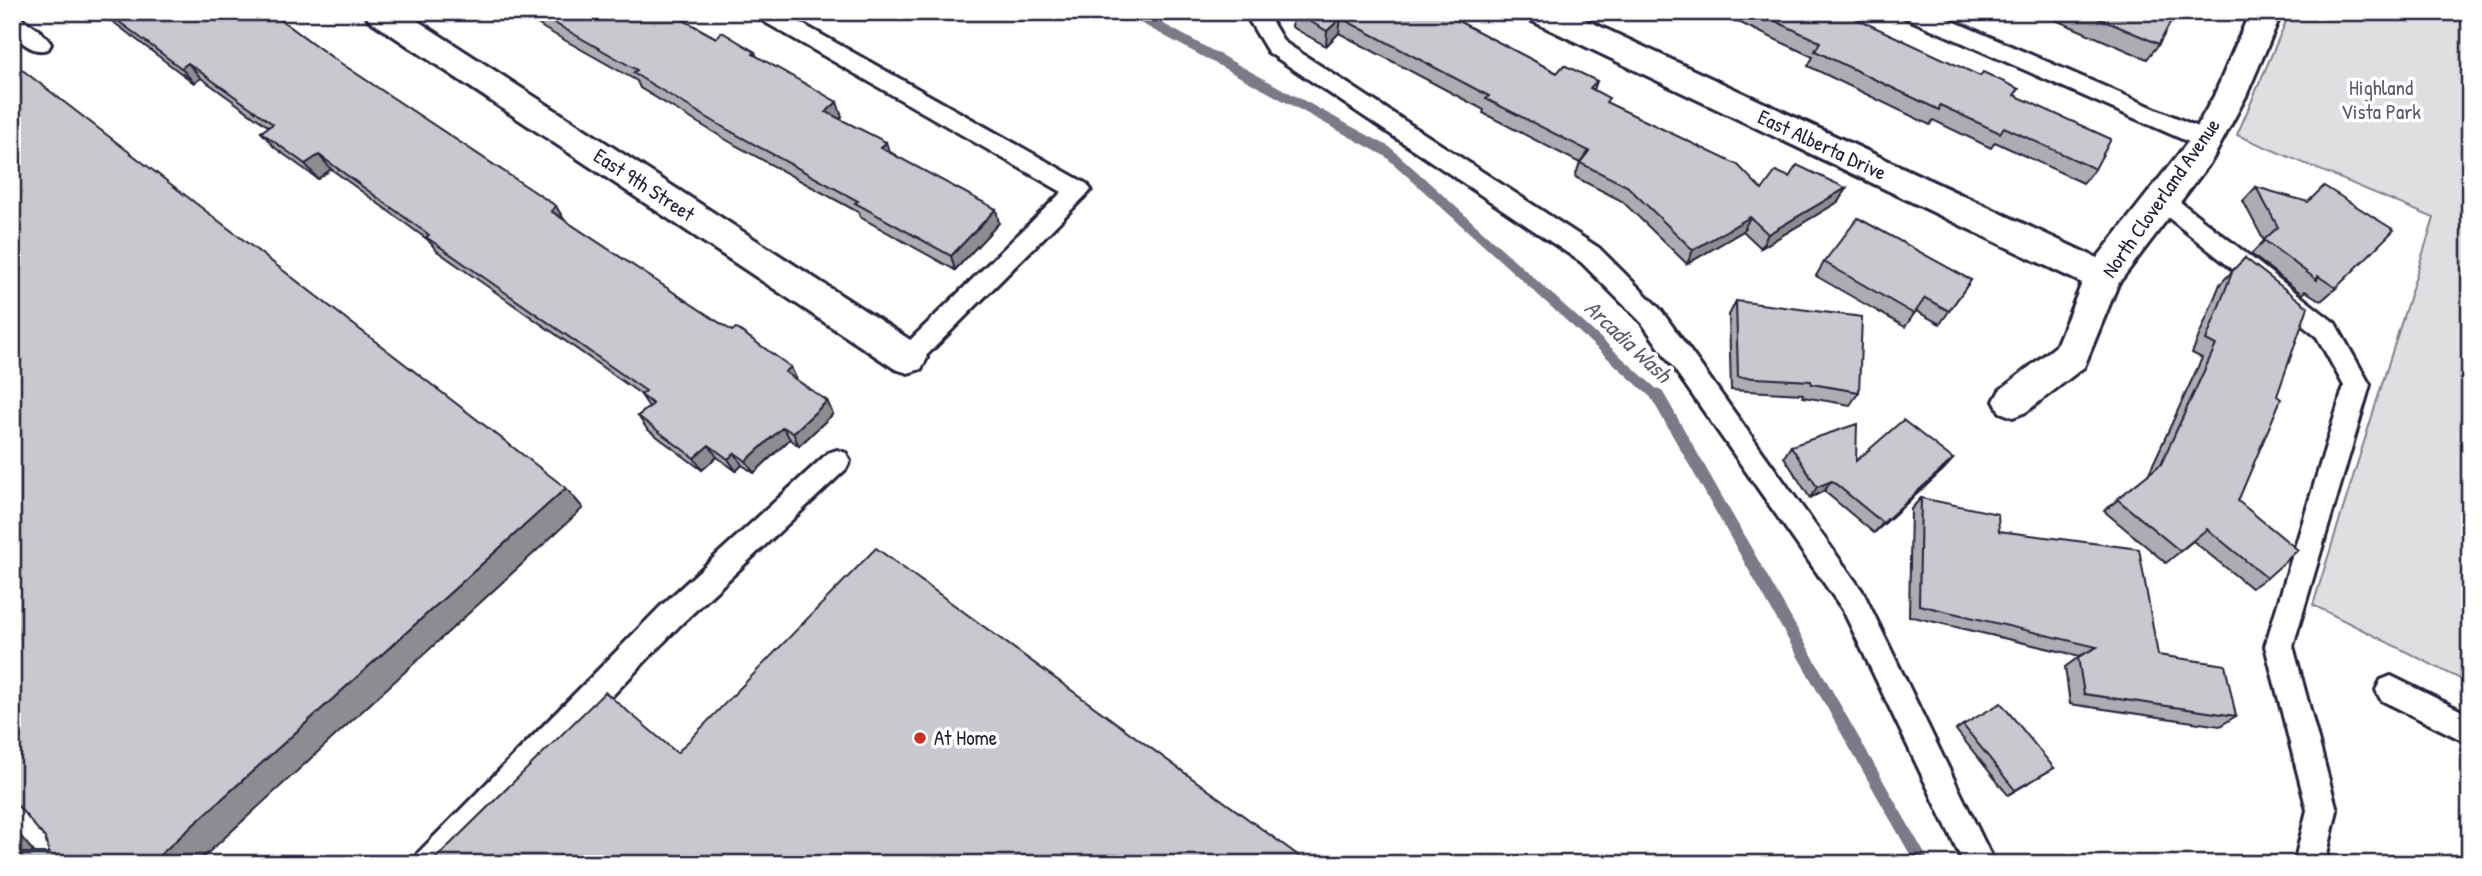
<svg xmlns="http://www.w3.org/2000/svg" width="2482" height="876" font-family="'Patrick Hand',sans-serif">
  <rect width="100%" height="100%" fill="#fff"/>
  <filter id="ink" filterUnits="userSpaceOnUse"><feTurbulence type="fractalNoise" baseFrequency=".0143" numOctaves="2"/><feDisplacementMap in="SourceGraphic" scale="14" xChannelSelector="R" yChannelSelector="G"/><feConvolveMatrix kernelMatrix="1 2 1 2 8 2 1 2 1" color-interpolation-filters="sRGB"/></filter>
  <g filter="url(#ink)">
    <path fill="#dfdfe2" stroke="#80808e" stroke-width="2" d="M2290 12H2470V684L2313 605 2434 218 2237 135Z"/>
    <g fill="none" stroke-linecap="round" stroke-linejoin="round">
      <path stroke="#7a7a88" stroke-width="10" d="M1131 12 1388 152 1658 397"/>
      <path stroke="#7a7a88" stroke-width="13" d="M1657 395 1923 864"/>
      <g stroke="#22223b" stroke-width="6">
        <g id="service">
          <path d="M753 12H781L1087 184 1091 190 917 365 908 368 899 365 895 358 899 351 1062 192 756 17Z"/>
          <path d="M1244 12H1266L1284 42 1599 248 1660 309 1863 592 1995 864H1964L1843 610 1642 323 1581 262 1268 52Z"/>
          <path d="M1901 12H1932L2214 134 2217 140 2214 146 2206 149 2198 146 1904 17Z"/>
          <path d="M12 15C25 19 44 32 51 44L48 49C33 54 24 43 12 34Z"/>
          <path d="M2162 191 2170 194 2335 323 2370 385 2293 646 2337 810 2325 864H2294L2307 810 2265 646 2344 386 2317 337 2154 206 2150 200 2154 194Z"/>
          <path d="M837 450 846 453 850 461 846 469 680 625 451 864H414L418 853 660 607 828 453Z"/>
          <path d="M2391 676 2470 715V744L2381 700 2376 690 2381 680Z"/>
        </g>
      </g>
      <g stroke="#22223b" stroke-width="6">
        <g id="minor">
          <path d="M364 12H404L921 347 927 358 921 369 908 373 895 369 369 20Z"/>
          <path d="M1525 12H1569L2097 258 2188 142 2214 96 2250 12H2282L2246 96 2212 160 2118 284 2084 367 2026 412 2013 417 2000 412 1994 401 2000 390 2056 346 2082 283 1530 20Z"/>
        </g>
      </g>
      <use href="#service" fill="#fff" fill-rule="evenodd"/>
      <use href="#minor" fill="#fff" fill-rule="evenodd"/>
    </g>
    <g fill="#acacb2" stroke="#22223b" stroke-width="2">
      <path d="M100 12H272L275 16 330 56 564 220 827 401 833 414 799 446 790 439 754 473 742 465 736 471 717 457 702 470 647 429 638 416 649 407 641 395H642L437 251 428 240 331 169 318 179 274 147 261 132 269 127 201 78 194 83Z"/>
      <path d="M520 12H669L716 38 755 52 757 57 842 117 840 119 999 223 955 270 860 217 858 212 735 145 640 88 637 81 545 29Z"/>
      <path d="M859 12H893L863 15Z"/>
      <path d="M1293 12H1441L1557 73 1597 81 1594 90 1607 103 1762 190 1789 177 1846 188 1838 202 1761 248 1743 231 1687 264 1622 201 1575 177 1580 163 1483 113 1484 110 1339 33 1326 46 1292 27Z"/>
      <path d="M1717 12H1842L2014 95 2095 169 2083 183 1995 142 1991 148 1933 120 1930 125 1808 66 1813 57Z"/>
      <path d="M2048 12H2176L2159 44 2147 59 2046 16Z"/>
      <path d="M2256 187 2336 288 2321 301 2305 291 2302 294 2251 254 2264 241 2243 201Z"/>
      <path d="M2245 258 2238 501 2267 578 2251 588 2193 541 2166 563 2104 511 2148 475 2202 358 2192 353 2220 284Z"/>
      <path d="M1824 262 1971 280 1940 324 1916 311 1905 327 1816 276Z"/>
      <path d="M1736 301 1859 392 1850 405 1803 397V394L1731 390 1729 315Z"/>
      <path d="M1791 446 1856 461 1953 459 1943 470 1874 533 1824 491 1810 498 1784 457Z"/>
      <path d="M1921 498 1999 531 2236 716 2220 726 2070 704 2065 667 2080 656 1909 616 1911 509Z"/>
      <path d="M1963 725 2054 768 2008 795 1956 730Z"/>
    </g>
    <g fill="#8c8c91" stroke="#22223b" stroke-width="2">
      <path d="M1341 18 1339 33 1326 46 1327 31Z"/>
      <path d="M188 63 201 78 194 83 181 68Z"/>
      <path d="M837 102 842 117 831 126 826 112Z"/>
      <path d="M886 142 891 157 881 148Z"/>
      <path d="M319 155 331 169 318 179 305 164Z"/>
      <path d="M1846 188 1838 202 1761 248 1768 234Z"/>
      <path d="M556 206 565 221 551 211Z"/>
      <path d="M996 209 999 223 955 270 951 256Z"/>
      <path d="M1750 217 1743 231 1687 264 1693 250Z"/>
      <path d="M791 367 797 380 792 385 785 372Z"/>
      <path d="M827 401 833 414 799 446 793 433Z"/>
      <path d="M783 427 790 439 754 473 746 461Z"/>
      <path d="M709 445 717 457 702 470 694 458Z"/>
      <path d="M735 453 742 465 736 471 728 459Z"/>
      <path d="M1953 459 1943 470 1874 533 1883 523Z"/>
      <path d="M1832 481 1824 491 1810 498 1817 487Z"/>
      <path d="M566 488 583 508 196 864H150Z"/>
      <path d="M12 826 44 864 12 854Z"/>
    </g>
    <g fill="#c8c8cf" stroke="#22223b" stroke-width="2">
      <path d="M106 12H270L330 56 556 206 551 211 732 331 736 328 791 367 785 372 827 401 793 433 783 427 746 461 735 453 728 459 709 445 694 458 638 416 653 404 641 395 646 391 426 237 429 235 319 155 305 164 261 132 273 124 188 63 181 68Z"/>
      <path d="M535 12H669L716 38 722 32 755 52 753 54 837 102 826 112 886 142 881 148 996 209 951 256 855 203 858 201 728 130 633 73 637 70Z"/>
      <path d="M1293 12H1441L1557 73 1564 65 1597 81 1590 88 1609 98 1606 102 1738 165 1762 190 1776 171 1789 177 1797 165 1846 188 1768 234 1750 217 1693 250 1627 186 1580 163 1589 151 1486 99 1489 96 1341 18 1327 31Z"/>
      <path d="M1756 12H1842L1980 76 1983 72 2019 89 2014 95 2111 139 2095 169 2004 127 2000 133 1940 105 1939 110 1815 51 1820 42Z"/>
      <path d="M2084 12H2176L2159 44Z"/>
      <path d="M12 62 566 488 150 864H12V853H49L45 838 12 799Z"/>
      <path d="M2324 186 2394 230 2336 288 2318 276 2317 280 2264 240 2278 227 2256 187 2308 202Z"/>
      <path d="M1858 218 1971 280 1949 311 1925 298 1914 314 1824 262Z"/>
      <path d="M2245 258 2308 307 2277 396 2281 399 2238 501 2298 550 2267 578 2207 529 2180 551 2117 499 2161 464 2216 345 2206 340 2233 270Z"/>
      <path d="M1736 301 1862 317 1859 392 1812 384 1811 381 1738 377Z"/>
      <path d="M1903 420 1953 459 1883 523 1832 481 1817 487 1791 446 1857 424 1856 461Z"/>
      <path d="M1921 498 1998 514 1999 531 2139 549 2158 655 2225 665 2236 716 2084 694 2078 657 2097 647 1919 605Z"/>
      <path d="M876 548 1310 864H430L605 692 677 753Z"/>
      <path d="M2001 703 2054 768 2015 790 1963 725Z"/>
    </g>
  </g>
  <circle fill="#c8321e" stroke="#fff" stroke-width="2.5" cx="920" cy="738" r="7"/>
  <g text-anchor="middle" stroke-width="7" stroke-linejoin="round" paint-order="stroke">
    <g font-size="21" fill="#5b5b6d" stroke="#fff">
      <text x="2381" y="95">Highland<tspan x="2381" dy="24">Vista Park</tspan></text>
    </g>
    <g font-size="21" fill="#22223b" stroke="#fff">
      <text transform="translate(1822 145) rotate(25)" y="7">East Alberta Drive</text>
      <text transform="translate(644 185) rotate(33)" y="7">East 9th Street</text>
      <text transform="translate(2161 198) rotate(-55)" y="7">North Cloverland Avenue</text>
    </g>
    <g font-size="21" fill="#22223b" stroke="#fff" text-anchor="start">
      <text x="934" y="745">At Home</text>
    </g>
    <g font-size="23" font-style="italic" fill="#5c5c6f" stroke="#fff">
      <text transform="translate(1628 341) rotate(43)" y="8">Arcadia Wash</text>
    </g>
  </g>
  <rect width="2482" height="876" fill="none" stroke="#fff" stroke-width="42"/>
  <rect x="21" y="21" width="2440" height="834" fill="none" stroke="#22223b" stroke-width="2.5" filter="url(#ink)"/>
</svg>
